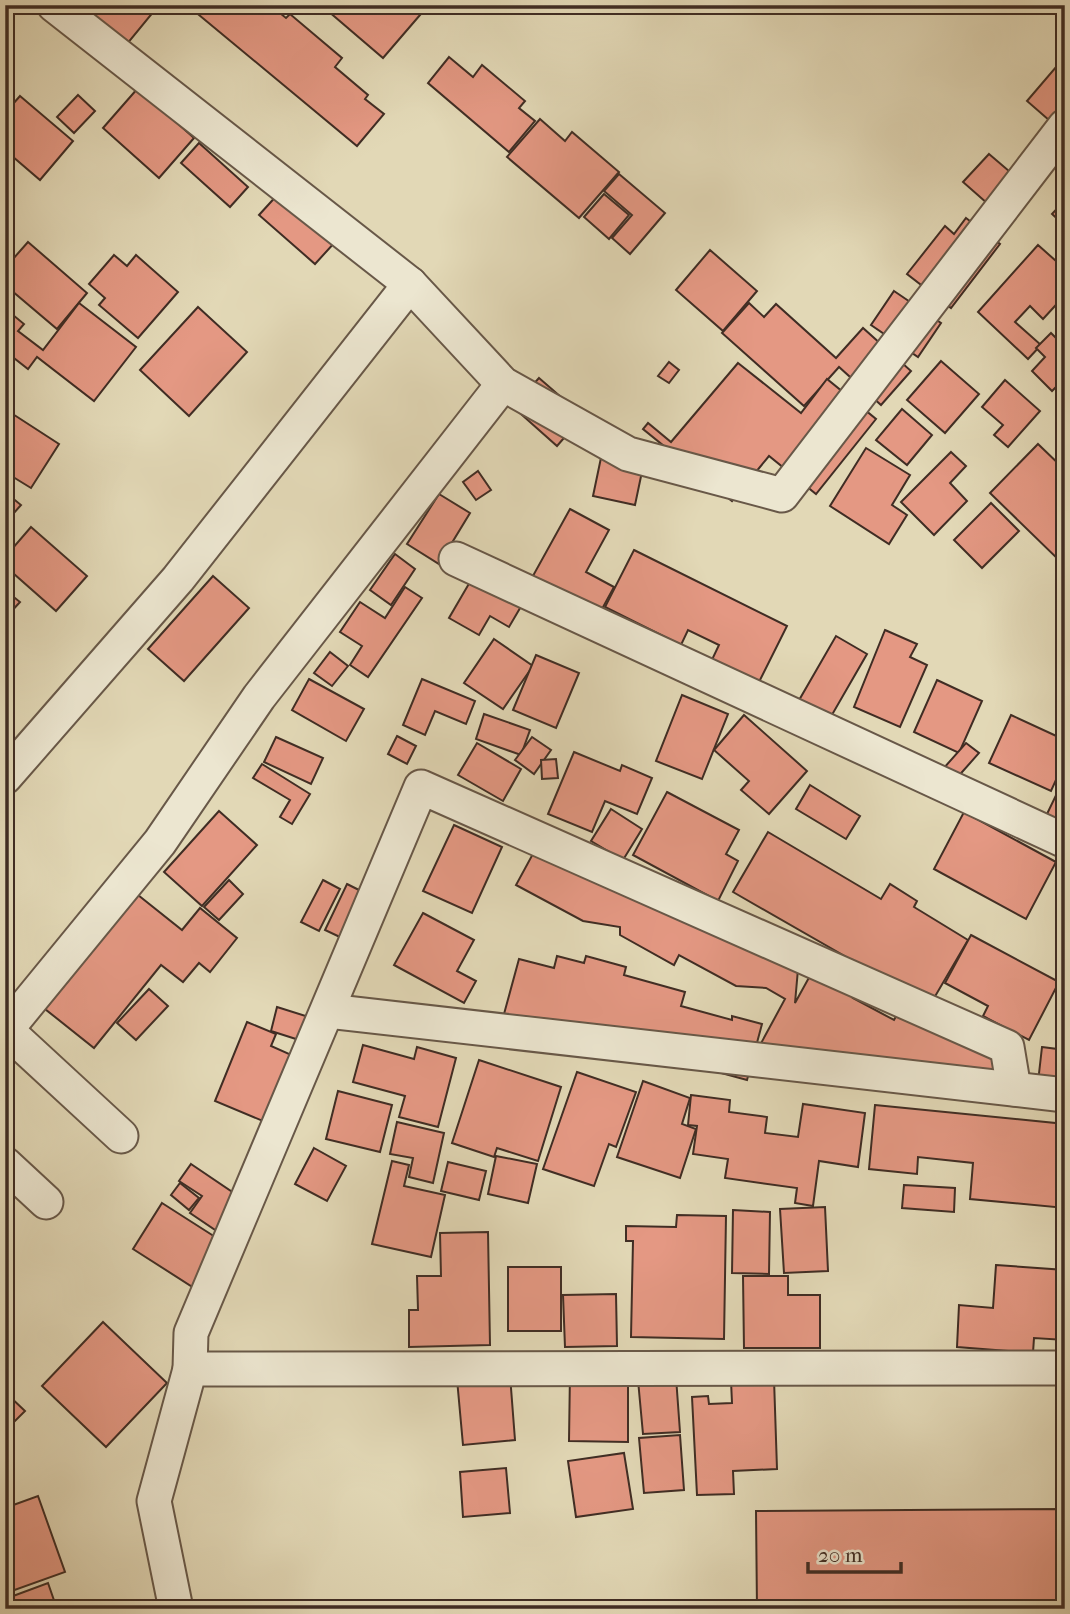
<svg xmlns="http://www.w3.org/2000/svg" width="1070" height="1614" font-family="'IM FELL French Canon',serif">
  <rect width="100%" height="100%" fill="#e2d8b6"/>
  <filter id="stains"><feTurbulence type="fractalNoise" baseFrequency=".00286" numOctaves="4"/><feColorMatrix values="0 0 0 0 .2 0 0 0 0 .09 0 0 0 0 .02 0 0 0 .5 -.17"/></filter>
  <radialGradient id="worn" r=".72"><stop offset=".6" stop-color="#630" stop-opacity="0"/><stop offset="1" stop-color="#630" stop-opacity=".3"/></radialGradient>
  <g fill="#e49883" stroke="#402d24" stroke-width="2">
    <path d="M78 5H159L118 55Z"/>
    <path d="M187 5H270L286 18 290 14 342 58 335 67 368 95 365 99 384 114 357 146Z"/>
    <path d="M321 5H409L420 15 383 58Z"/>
    <path d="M449 57 473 77 482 65 525 101 519 108 535 121 509 152 428 83Z"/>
    <path d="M1062 60 1065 62V134L1027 101Z"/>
    <path d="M138 88 194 138 159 178 103 128Z"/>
    <path d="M78 95 95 111 74 133 57 117Z"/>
    <path d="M20 96 73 141 40 180 5 150V113Z"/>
    <path d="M540 119 565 141 572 132 619 172 579 218 507 157Z"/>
    <path d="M199 143 248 187 230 207 181 163Z"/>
    <path d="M989 154 1030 189 1004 218 963 182Z"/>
    <path d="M619 174 665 213 630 254 612 238 632 215 604 191Z"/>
    <path d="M280 192 336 241 315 264 259 215Z"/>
    <path d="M604 194 629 215 609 239 584 217Z"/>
    <path d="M1065 200V226L1052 214Z"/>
    <path d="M966 218 1000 244 951 308 907 274 945 226 954 234Z"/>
    <path d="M28 242 87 293 57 329 5 285V268Z"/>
    <path d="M1038 245 1065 269V295L1043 319 1030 306 1015 322 1041 345 1028 359 978 312Z"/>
    <path d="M710 250 757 291 723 331 676 290Z"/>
    <path d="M114 255 127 266 136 255 178 292 138 338 99 305 105 298 89 284Z"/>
    <path d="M894 291 941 323 918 357 871 325Z"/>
    <path d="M79 303 136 347 94 401 37 357 28 369 5 351 7 310 24 324 18 331 43 350Z"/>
    <path d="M749 303 764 317 776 304 836 358 863 328 911 371 881 405 839 367 804 406 722 333Z"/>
    <path d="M198 307 247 352 189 416 140 370Z"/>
    <path d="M1051 333 1065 347V378L1052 391 1032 371 1045 357 1036 348Z"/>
    <path d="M941 361 979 394 945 433 907 400Z"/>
    <path d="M669 362 679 370 669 383 658 376Z"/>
    <path d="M738 363 801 413 827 379 876 419 816 494 769 456 732 501 643 429 648 423 671 442Z"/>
    <path d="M539 378 583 416 557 446 513 407Z"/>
    <path d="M1005 380 1040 411 1008 447 994 435 1003 425 982 407Z"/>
    <path d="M5 409 59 444 31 488 5 472Z"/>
    <path d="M902 409 932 435 907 465 876 440Z"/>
    <path d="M1038 444 1065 470V566L990 493Z"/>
    <path d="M866 448 910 475 892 505 907 515 889 544 830 506Z"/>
    <path d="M951 452 966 466 950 483 967 501 934 535 901 502Z"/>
    <path d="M602 453 644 462 635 505 593 496Z"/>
    <path d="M478 471 491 490 476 500 463 482Z"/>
    <path d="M5 492 21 505 5 523Z"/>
    <path d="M439 494 470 513 439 564 407 544Z"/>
    <path d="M991 503 1019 531 982 568 954 540Z"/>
    <path d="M570 509 609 530 586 572 614 587 596 620 529 583Z"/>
    <path d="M31 527 87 576 56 611 5 566V557Z"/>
    <path d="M634 550 787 626 755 690 709 666 719 645 688 630 681 645 605 607Z"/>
    <path d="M395 554 415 569 391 605 370 590Z"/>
    <path d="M474 575 523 603 509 627 490 616 479 635 449 618Z"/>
    <path d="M213 576 249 608 184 681 148 649Z"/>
    <path d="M405 587 422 598 368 677 350 665 362 646 340 632 360 602 385 618Z"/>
    <path d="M5 590 20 602 9 614 5 610Z"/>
    <path d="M885 630 917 644 910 657 927 665 900 727 854 707Z"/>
    <path d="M836 636 867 654 829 720 798 702Z"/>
    <path d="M494 639 533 666 503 709 464 683Z"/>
    <path d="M330 652 348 666 332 686 314 673Z"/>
    <path d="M536 655 579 673 556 728 513 710Z"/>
    <path d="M309 679 364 709 346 741 292 710Z"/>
    <path d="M422 679 475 701 466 724 435 711 425 735 403 725Z"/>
    <path d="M937 680 982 701 959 753 914 732Z"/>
    <path d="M682 695 728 714 702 779 656 761Z"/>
    <path d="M484 714 530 730 521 755 476 739Z"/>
    <path d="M744 715 807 771 769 814 741 790 749 781 714 750Z"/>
    <path d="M1011 715 1065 740V760L1051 791 989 763Z"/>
    <path d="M397 736 416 746 407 764 388 754Z"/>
    <path d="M276 737 323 758 311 784 264 762Z"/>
    <path d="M532 737 551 750 534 774 515 760Z"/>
    <path d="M477 743 521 769 503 801 458 775Z"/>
    <path d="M966 743 979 753 955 780 943 769Z"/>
    <path d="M574 752 620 771 622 765 652 778 637 814 605 801 592 832 548 814Z"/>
    <path d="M556 759 558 778 542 779 541 760Z"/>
    <path d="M262 764 310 794 292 824 280 817 290 800 253 778Z"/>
    <path d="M810 785 860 816 846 839 796 809Z"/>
    <path d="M1059 789 1065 792V825L1046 816Z"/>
    <path d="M667 792 739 830 726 854 738 861 718 901 633 855Z"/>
    <path d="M611 809 642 829 623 860 591 841Z"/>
    <path d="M219 811 257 845 202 906 164 872Z"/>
    <path d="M964 812 1056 862 1026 919 934 869Z"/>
    <path d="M454 825 502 847 472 913 423 891Z"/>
    <path d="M768 832 881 899 890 884 917 901 914 907 968 940 930 1005 733 892Z"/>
    <path d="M541 839 798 969 795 1003 817 963 860 986 853 998 894 1020 906 998 1006 1052 1003 1091 759 1047 785 999 766 988 736 986 679 955 674 965 620 935V927L583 921 516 885Z"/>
    <path d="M229 880 243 894 219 920 204 907Z"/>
    <path d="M323 880 340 889 319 931 301 922Z"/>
    <path d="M347 884 385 903 342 938 325 930Z"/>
    <path d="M138 895 182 930 200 908 237 938 210 972 199 963 183 982 161 965 94 1048 45 1009Z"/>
    <path d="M423 913 474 940 457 971 476 981 464 1003 394 965Z"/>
    <path d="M971 935 1059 982 1029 1040 983 1016 988 1006 945 983Z"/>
    <path d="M557 956 584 963 586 956 626 967 624 975 685 992 681 1006 732 1020V1016L762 1024 747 1080 504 1014 519 959 554 968Z"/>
    <path d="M149 989 168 1006 136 1040 117 1023Z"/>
    <path d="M277 1007 331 1024 324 1048 271 1031Z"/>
    <path d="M247 1022 276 1034 271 1046 296 1057 287 1131 215 1101Z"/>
    <path d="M363 1045 414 1059 417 1047 456 1058 438 1127 399 1117 405 1096 353 1082Z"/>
    <path d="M1042 1047 1065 1050V1094L1037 1091Z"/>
    <path d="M479 1060 561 1087 538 1161 497 1148 494 1157 452 1143Z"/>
    <path d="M577 1072 636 1092 616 1147 609 1144 594 1186 543 1169Z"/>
    <path d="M643 1081 690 1098 682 1124 696 1129 680 1178 617 1157Z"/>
    <path d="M338 1091 392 1105 380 1152 326 1139Z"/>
    <path d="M691 1095 730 1100 729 1112 767 1117 765 1133 798 1137 803 1104 865 1113 858 1167 819 1161 813 1206 795 1203 797 1188 725 1178 728 1159 693 1154 697 1126 688 1125Z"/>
    <path d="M875 1105 1065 1124V1208L970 1199 973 1163 918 1157 917 1174 869 1169Z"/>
    <path d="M397 1122 444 1133 433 1183 409 1177 413 1158 390 1154Z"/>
    <path d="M314 1148 346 1166 327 1201 295 1184Z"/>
    <path d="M496 1156 537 1164 528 1203 488 1194Z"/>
    <path d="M392 1161 409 1165 404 1186 445 1195 431 1257 372 1244Z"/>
    <path d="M448 1162 486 1171 479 1200 441 1191Z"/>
    <path d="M191 1164 259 1210 236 1244 190 1213 202 1196 179 1181Z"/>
    <path d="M180 1183 199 1198 189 1210 171 1195Z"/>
    <path d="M904 1185 955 1188 954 1212 902 1208Z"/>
    <path d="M162 1203 234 1249 205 1295 133 1249Z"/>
    <path d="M825 1207 828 1271 784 1273 780 1209Z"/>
    <path d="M733 1210 770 1212 769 1274 732 1273Z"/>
    <path d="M677 1215 726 1216 724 1339 631 1337 633 1241H626V1226L676 1227Z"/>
    <path d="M488 1232 490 1345 409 1347V1310H418L417 1276H441L440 1233Z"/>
    <path d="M996 1265 1065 1270V1340L1034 1338 1033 1353 957 1347 959 1305 993 1308Z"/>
    <rect x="508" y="1267" width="53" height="64"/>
    <path d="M743 1276H788V1295H820V1348H744Z"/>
    <path d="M616 1294 617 1346 565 1347 563 1295Z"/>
    <path d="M103 1322 167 1383 106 1447 42 1386Z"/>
    <path d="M570 1372 628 1373V1442L569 1441Z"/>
    <path d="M510 1375 515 1440 463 1445 457 1379Z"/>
    <path d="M676 1377 680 1432 643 1434 638 1380Z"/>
    <path d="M774 1379 777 1469 733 1471 734 1494 697 1495 692 1397 708 1396 709 1404 732 1403 731 1381Z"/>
    <path d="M5 1392 25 1411 13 1423 5 1416Z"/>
    <path d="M680 1435 684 1490 644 1493 639 1438Z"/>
    <path d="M624 1453 633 1509 576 1517 568 1461Z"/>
    <path d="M506 1468 510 1513 463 1517 460 1472Z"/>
    <path d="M38 1496 65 1572 9 1592 5 1581V1508Z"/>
    <path d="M1065 1509V1609H757L756 1511Z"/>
    <path d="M48 1583 57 1609H6L5 1599Z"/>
  </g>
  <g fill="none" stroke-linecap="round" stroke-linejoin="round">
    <g stroke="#685848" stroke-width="37">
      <g id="minor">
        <path d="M54 5 410 284 503 384 628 454 782 495 1065 126"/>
        <path d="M456 559 1065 841"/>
        <path d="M5 777 178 579 410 284"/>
        <path d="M328 1011 1065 1095"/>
        <path d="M5 1029 121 1136"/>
        <path d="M6 1030 160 842 259 697 503 384"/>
        <path d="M5 1164 46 1202"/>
        <path d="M190 1369 191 1333 421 787 1007 1047 1014 1089"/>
        <path d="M176 1609 154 1501 190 1369 1065 1368"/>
      </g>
    </g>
    <use href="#minor" stroke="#ece6d0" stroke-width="33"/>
  </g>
  <rect width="1070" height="1614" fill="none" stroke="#e2d8b6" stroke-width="28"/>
  <rect x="7" y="7" width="1056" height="1600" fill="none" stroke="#402d24" stroke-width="3.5"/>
  <rect x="14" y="14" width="1042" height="1586" fill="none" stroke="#402d24" stroke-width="2"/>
  <path d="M808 1562v10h93v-10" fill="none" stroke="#402d24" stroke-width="3.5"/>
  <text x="818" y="1562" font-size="21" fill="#402d24" stroke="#ece6d0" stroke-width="5" paint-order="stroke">20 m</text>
  <rect width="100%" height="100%" filter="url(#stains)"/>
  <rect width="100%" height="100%" fill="url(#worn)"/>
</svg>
